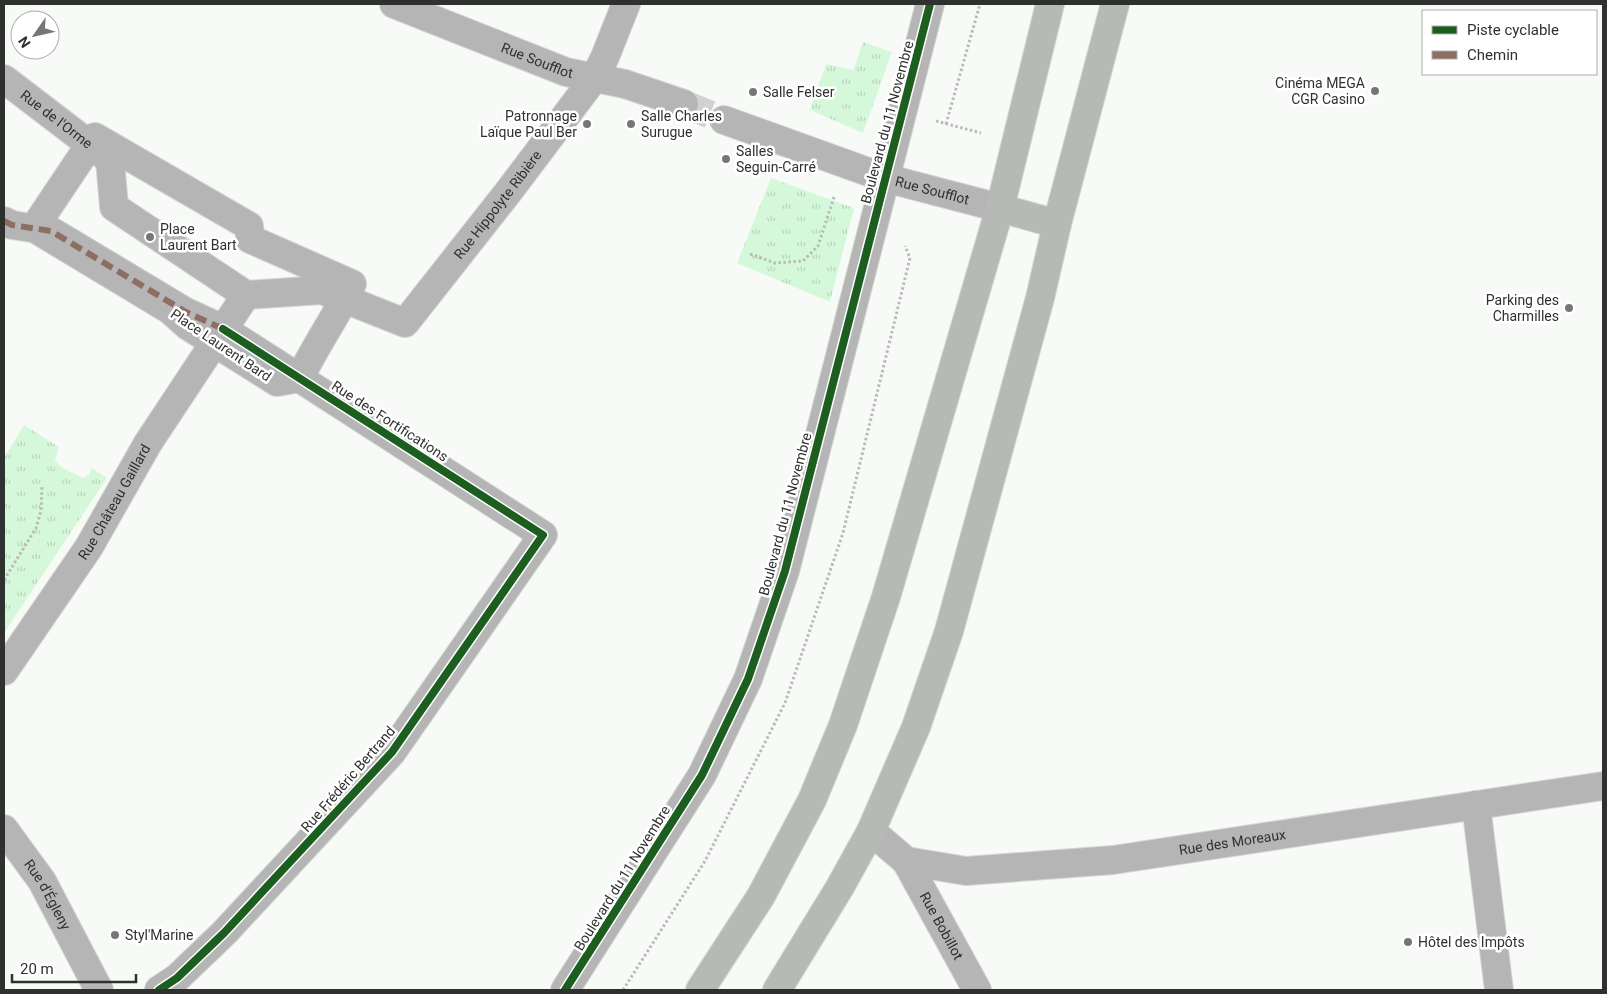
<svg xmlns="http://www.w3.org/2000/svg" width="1607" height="994" font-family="Roboto,sans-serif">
  <defs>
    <pattern id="grass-tufts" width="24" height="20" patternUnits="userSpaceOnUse" patternTransform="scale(1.25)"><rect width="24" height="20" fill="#d6f8da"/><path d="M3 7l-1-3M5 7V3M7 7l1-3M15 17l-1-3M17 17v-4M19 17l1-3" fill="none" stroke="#b8d5bb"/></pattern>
  </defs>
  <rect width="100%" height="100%" fill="#f8faf8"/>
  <g fill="url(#grass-tufts)">
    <path d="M863 42 892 52 863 133 810 110 826 64 853 70Z"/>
    <path d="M771 178 854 208 830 302 737 263Z"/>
    <path d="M24 425 59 447 55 460C61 470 74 472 83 478L89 475 92 468 107 478 4 633V458Z"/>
  </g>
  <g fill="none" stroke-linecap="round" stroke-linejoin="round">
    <path stroke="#d0d2d0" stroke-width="28" stroke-dasharray="28 14" stroke-linecap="butt" d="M684 104 724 120"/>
    <g stroke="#d4d6d4" stroke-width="30">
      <g id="minor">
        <path id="s1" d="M394 4 566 72 625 84 684 104"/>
        <path id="s2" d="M4 79 110 160 114 207 246 295 322 290 405 323 509 191 595 77 605 57 626 4"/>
        <path id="s3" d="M724 120 885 178 1000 208"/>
        <path d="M95 137 249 226 250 239 352 284C336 317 315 346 300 378L277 382 188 326 170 310 34 228Z"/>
        <path d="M4 221 12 225 51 231 186 312 223 329 543 535 392 752 224 933 177 978 159 990"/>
        <path id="s4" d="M4 671 89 547 148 443 246 295"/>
        <path d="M1476 805 1499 990"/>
        <path id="s5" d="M4 829 42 881 99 990"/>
        <path id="s6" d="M871 831 906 861 966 871 1113 860 1603 786"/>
        <path id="s7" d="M906 861 977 990"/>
        <path d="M565 990 702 775 748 679 785 571 930 4"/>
      </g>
    </g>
    <g stroke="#d4d6d4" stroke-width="30">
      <g id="major">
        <path d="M1000 208 1057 224"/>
        <path d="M700 990 761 896 812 800 843 725 886 597 1000 208 1050 4"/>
        <path d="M777 990 840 887 871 831 916 727 949 631 1040 298 1057 224 1115 4"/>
      </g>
    </g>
    <g stroke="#bababa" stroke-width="3" stroke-dasharray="2.5 2.5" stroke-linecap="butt">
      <path d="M936 121 981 133"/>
      <path d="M946 124 980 4"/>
      <path d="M750 254 775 263 803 261 818 246 834 197"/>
      <path d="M4 580 36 528 41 511 42 486"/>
      <path d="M623 990 705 861 785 703 843 533 910 258 905 246"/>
    </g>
    <use href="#minor" stroke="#b5b5b5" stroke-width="28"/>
    <use href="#major" stroke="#b7b9b7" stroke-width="28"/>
    <path stroke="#8d6e63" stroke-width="6" stroke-dasharray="12 6" stroke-linecap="butt" d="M4 221 12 225 51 231 186 312 223 329"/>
    <g stroke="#fff" stroke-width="11">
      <g id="cycleway">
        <path d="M159 990 177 978 224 933 392 752 543 535 223 329"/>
        <path d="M565 990 702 775 748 679 785 571 930 4"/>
      </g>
    </g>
    <use href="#cycleway" stroke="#1b5e20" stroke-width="8"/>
  </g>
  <g fill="#757775" stroke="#fff" stroke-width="2">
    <circle cx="1375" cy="91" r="5"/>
    <circle cx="753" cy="92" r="5"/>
    <circle cx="587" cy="124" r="5"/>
    <circle cx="631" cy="124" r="5"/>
    <circle cx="726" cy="159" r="5"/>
    <circle cx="150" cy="237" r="5"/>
    <circle cx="1569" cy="308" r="5"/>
    <circle cx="115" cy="935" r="5"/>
    <circle cx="1408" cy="942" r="5"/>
  </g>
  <g text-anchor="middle" stroke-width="5" stroke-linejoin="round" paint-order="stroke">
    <g font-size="14" fill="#2f312f" stroke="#fff">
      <text dy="5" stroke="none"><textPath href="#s1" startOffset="154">Rue Soufflot</textPath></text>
      <text dy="5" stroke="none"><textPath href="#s2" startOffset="66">Rue de l'Orme</textPath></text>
      <text transform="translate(887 122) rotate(-75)" y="5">Boulevard du 11 Novembre</text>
      <text dy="5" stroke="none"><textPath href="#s3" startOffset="220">Rue Soufflot</textPath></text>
      <text dy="5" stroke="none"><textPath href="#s2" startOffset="655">Rue Hippolyte Ribière</textPath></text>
      <text transform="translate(221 345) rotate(34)" y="5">Place Laurent Bard</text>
      <text transform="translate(390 421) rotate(33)" y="5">Rue des Fortifications</text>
      <text dy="5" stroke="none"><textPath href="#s4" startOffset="202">Rue Château Gaillard</textPath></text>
      <text transform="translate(785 514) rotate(-75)" y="5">Boulevard du 11 Novembre</text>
      <text transform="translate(348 779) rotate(-49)" y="5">Rue Frédéric Bertrand</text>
      <text dy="5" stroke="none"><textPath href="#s6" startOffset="375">Rue des Moreaux</textPath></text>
      <text transform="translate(622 878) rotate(-58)" y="5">Boulevard du 11 Novembre</text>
      <text dy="5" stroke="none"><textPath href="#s5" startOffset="79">Rue d'Égleny</textPath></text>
      <text dy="5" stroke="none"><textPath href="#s7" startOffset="74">Rue Bobillot</textPath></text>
    </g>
    <g font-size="14" fill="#2f312f" stroke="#fff" text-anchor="start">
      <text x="1365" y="88" text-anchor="end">Cinéma MEGA<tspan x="1365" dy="16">CGR Casino</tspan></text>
      <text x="763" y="97">Salle Felser</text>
      <text x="577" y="121" text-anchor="end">Patronnage<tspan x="577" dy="16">Laïque Paul Ber</tspan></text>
      <text x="641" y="121">Salle Charles<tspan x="641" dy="16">Surugue</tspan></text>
      <text x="736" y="156">Salles<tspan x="736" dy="16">Seguin-Carré</tspan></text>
      <text x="160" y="234">Place<tspan x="160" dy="16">Laurent Bart</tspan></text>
      <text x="1559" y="305" text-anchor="end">Parking des<tspan x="1559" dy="16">Charmilles</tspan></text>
      <text x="125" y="940">Styl'Marine</text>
      <text x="1418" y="947">Hôtel des Impôts</text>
    </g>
  </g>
  <rect width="1607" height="994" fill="none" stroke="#2f312f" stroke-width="10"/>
  <rect x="1422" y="10" width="175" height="65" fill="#ffffff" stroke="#acadac"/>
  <rect x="1432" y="26" width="25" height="8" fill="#1b5e20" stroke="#acadac"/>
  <text x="1467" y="35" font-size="15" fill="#2f312f">Piste cyclable</text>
  <rect x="1432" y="51" width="25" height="8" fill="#8d6e63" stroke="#acadac"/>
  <text x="1467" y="60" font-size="15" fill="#2f312f">Chemin</text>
  <g transform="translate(35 35) rotate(236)"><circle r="24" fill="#ffffff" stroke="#acadac"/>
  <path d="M0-4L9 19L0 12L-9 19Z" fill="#757775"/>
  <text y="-8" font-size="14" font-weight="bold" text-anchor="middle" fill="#2f312f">N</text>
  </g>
  <path d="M12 974v8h124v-8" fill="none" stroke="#2f312f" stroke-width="2.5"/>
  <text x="20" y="974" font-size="15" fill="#2f312f" stroke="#ffffff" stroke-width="4" paint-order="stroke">20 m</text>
</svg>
